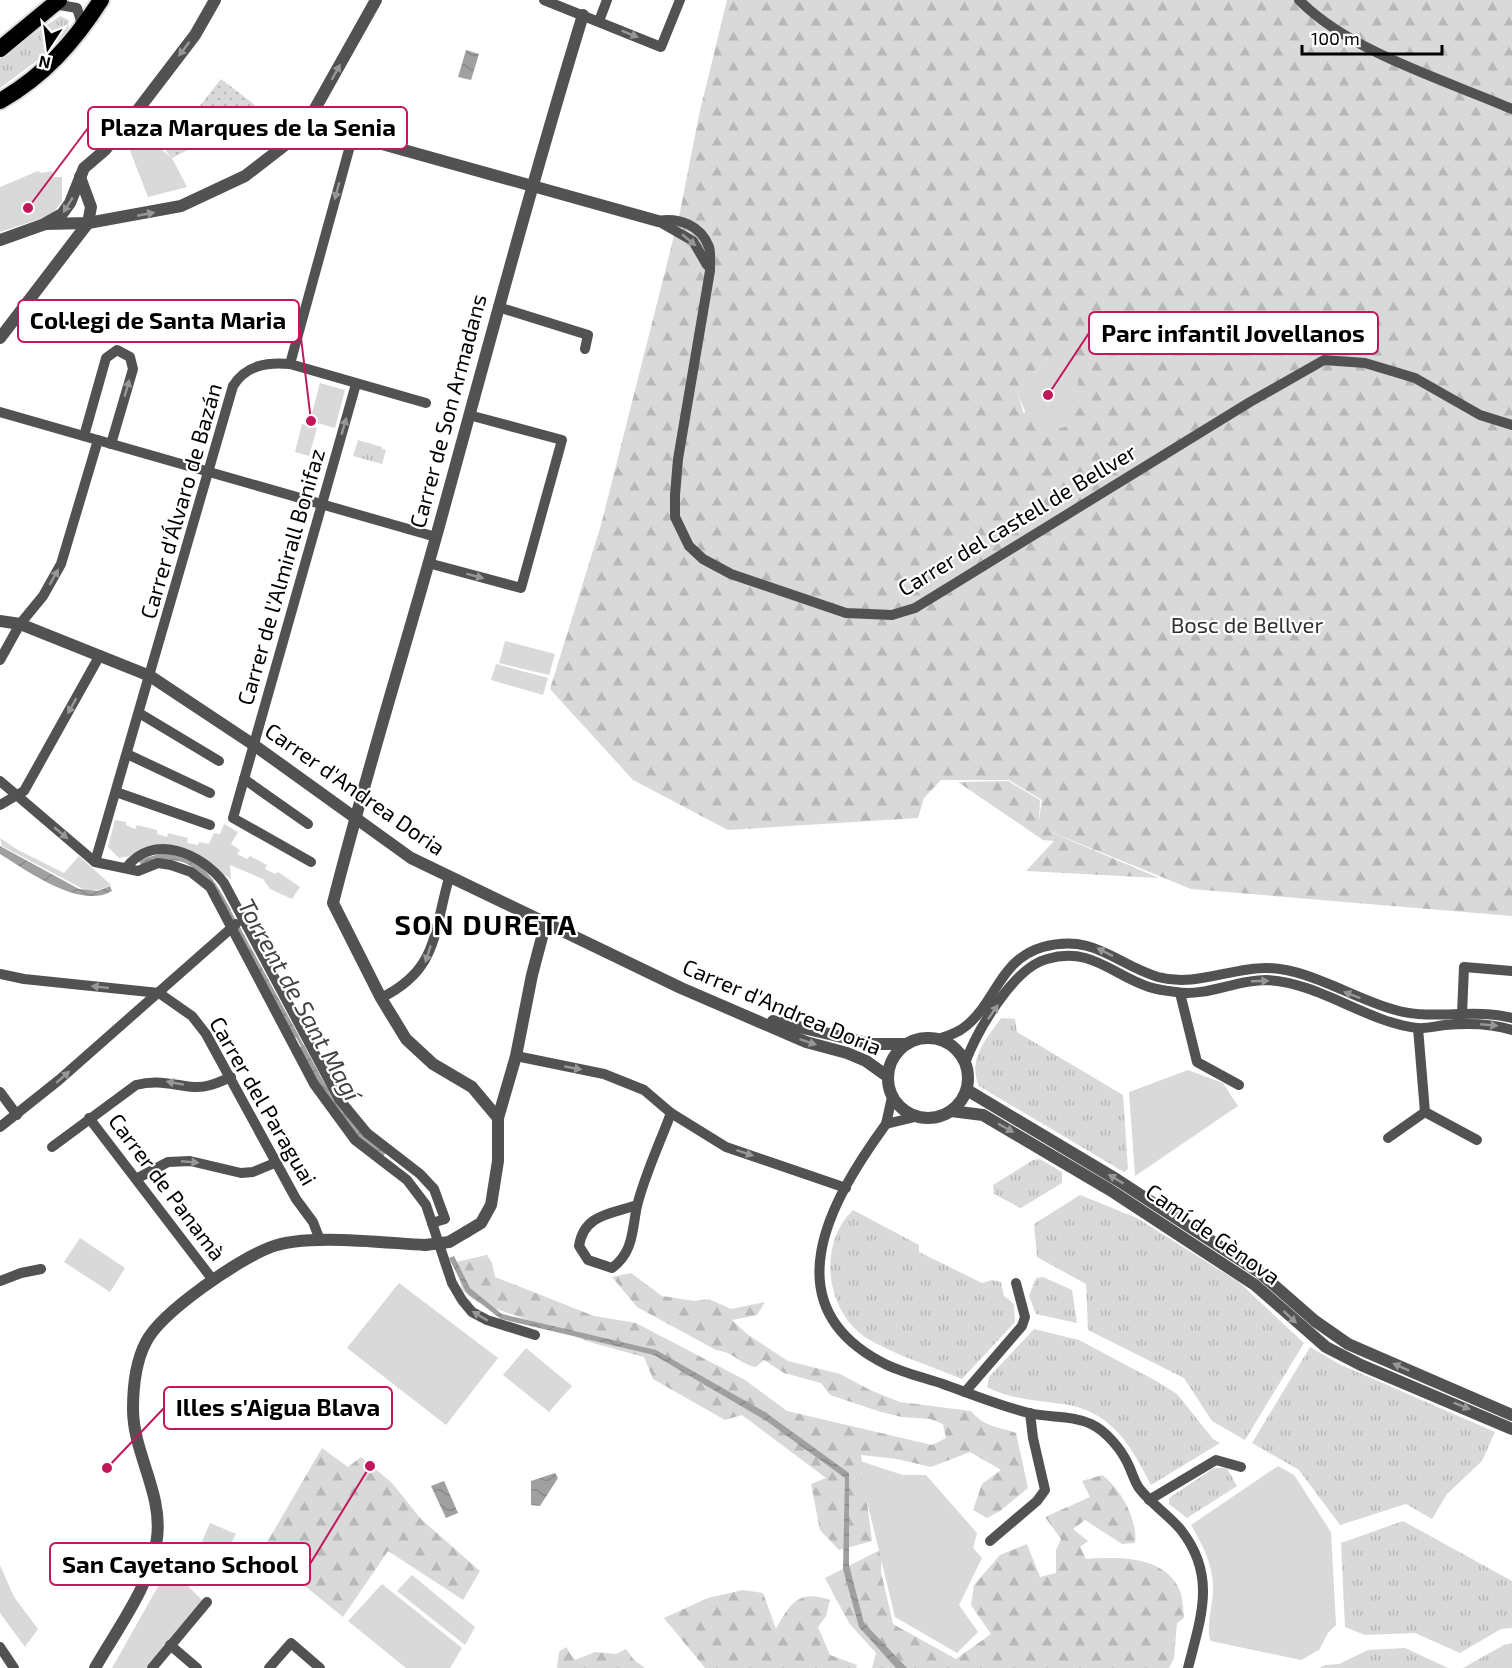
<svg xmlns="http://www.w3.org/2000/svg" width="1512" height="1668" font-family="'Exo 2',sans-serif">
  <defs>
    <pattern id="grass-tufts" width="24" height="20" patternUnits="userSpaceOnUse" patternTransform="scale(1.5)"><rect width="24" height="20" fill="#d9d9d9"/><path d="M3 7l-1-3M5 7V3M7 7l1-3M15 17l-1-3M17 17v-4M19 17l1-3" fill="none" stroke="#b8b8b8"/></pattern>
    <pattern id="forest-firs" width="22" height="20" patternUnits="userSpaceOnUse" patternTransform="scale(1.5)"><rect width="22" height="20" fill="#d9d9d9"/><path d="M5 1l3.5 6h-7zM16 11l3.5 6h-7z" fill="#b8b8b8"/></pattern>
    <pattern id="garden-dots" width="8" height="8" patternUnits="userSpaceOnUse" patternTransform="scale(1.5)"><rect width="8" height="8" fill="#d9d9d9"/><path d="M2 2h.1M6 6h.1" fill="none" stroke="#b8b8b8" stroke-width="1.8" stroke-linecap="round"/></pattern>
    <pattern id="water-waves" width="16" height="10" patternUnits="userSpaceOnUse" patternTransform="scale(1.5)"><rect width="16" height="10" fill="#a0a0a0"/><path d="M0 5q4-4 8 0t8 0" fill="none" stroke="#888"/></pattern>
  </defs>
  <rect width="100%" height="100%" fill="#fff"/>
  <g fill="url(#grass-tufts)">
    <path d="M60 16 69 20 68 32 38 60 0 88V57Z"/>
    <path d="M358 440 382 447V449L386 450 382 464 353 456Z"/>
    <path d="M1001 1018 1015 1019 1017 1032 1123 1095 1128 1169 1124 1172 979 1086C967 1060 987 1038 1001 1018Z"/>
    <path d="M1040 1159 1062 1172V1183L1021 1208 994 1194 993 1185 1033 1160Z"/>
    <path d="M1080 1195 1137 1218 1240 1283 1304 1343 1245 1440 1212 1421 1184 1378 1088 1330 1086 1284 1037 1257 1034 1224Z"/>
    <path d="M853 1210 919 1245V1252L982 1283 992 1280 1001 1282 1004 1296 1014 1304 1015 1322 962 1379C931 1366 897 1356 868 1339 825 1312 817 1244 853 1210Z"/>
    <path d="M1043 1277 1072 1290 1077 1323 1036 1314 1029 1296 1036 1278Z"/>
    <path d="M1034 1329 1079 1340 1158 1382 1177 1394 1213 1439 1220 1443 1151 1485C1128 1440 1109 1408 1055 1403 1032 1400 1007 1398 987 1387L989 1377Z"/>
    <path d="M1310 1347 1339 1364 1495 1432 1482 1461 1447 1494 1432 1519 1406 1504 1340 1525 1299 1470 1252 1443Z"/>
    <path d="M1214 1468H1227L1237 1486 1187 1518 1169 1504V1498Z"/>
    <path d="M1403 1521 1512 1581V1628L1501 1629 1460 1653 1415 1633 1365 1635 1345 1627 1341 1543Z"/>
    <path d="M1512 1643V1668H1463L1504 1645Z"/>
    <path d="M1405 1648 1448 1668H1320L1325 1665 1339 1664 1368 1650Z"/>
  </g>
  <g fill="url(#forest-firs)" fill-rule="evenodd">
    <path d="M727 0H1512V916L1191 889 1039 827 1159 878 1026 871 1054 841 1043 840 958 782 1008 781 1040 800 1039 820 1042 800 1009 780H941L924 798 918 818 728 830 633 780 550 689 601 525 680 212 699 115ZM1048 357 1024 414 1016 388 1024 384Z"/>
    <path d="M487 1255 492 1263 495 1277 594 1316 636 1323 745 1380 787 1411 932 1445 946 1438 943 1424 930 1419 902 1417 881 1412 830 1395 821 1383 784 1373 764 1360 756 1367C737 1363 736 1353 716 1350L637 1307 612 1277 631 1273 662 1296 695 1301 709 1299 731 1309 765 1302 757 1315 732 1320 747 1334 788 1361 840 1374 870 1390 900 1402 971 1411C985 1428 998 1426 1016 1433L1028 1488 1000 1511 987 1518 973 1510 982 1484 1001 1470 970 1452 931 1467 897 1459 861 1455 872 1541 839 1550 820 1530 811 1484 826 1478 742 1415 725 1420 653 1379 644 1357 593 1343 477 1302 462 1290 456 1262Z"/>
    <path d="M322 1448 348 1467 361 1457 392 1483 421 1519 480 1571 463 1600 388 1551 343 1617 262 1551Z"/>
    <path d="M1102 1475C1120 1488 1138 1519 1135 1543L1122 1544 1085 1520 1073 1529 1088 1541 1080 1547 1086 1559C1119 1557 1168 1555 1181 1594 1183 1601 1183 1610 1184 1618L1177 1623 1174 1658 1169 1668H872L876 1653 849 1623 825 1578 882 1549 881 1572 893 1624 956 1659 991 1634 971 1605 974 1585 1000 1555 1027 1544 1040 1577 1056 1573V1550L1061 1539 1045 1517 1090 1497 1082 1481Z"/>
    <path d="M743 1590 763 1593 776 1629C790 1604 798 1589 830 1600L826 1616 818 1627 830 1655 857 1665 856 1668H705L664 1618 708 1598Z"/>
    <path d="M566 1647 575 1660 595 1652 616 1654 626 1649 634 1660 645 1668H557L559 1652Z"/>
  </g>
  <g fill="#d9d9d9">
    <path d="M136 130 172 158 187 187 148 197 127 143Z"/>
    <path d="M38 171 41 173 52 171 53 177H62V201L52 215 0 232V187Z"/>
    <path d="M1048 357 1078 362V402L1073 424C1037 439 1026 419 1016 388L1024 384 1020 371 1034 373Z"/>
    <path d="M320 383 345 390 335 428 310 421Z"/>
    <path d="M302 424 317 428 309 456 295 452Z"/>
    <path d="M505 641 555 654 549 675 499 663Z"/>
    <path d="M496 664 548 678 543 695 491 680Z"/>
    <path d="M115 820 126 822V825L135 829 137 825 157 830V834L167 837 168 833 188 838 187 843 198 845 199 842 209 844 214 833 220 834 224 824 238 832 231 844 240 850 237 854 247 859 250 856 267 865 265 869 275 874 278 872 300 887 292 899 270 889 263 879 230 865 231 879 219 872 143 850 130 856 119 858 108 847Z"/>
    <path d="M0 838 18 850 64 873 79 856 111 885 99 890H85L2 846Z"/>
    <path d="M1188 1070 1223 1083 1238 1106 1135 1176 1129 1092Z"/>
    <path d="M80 1238 125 1268 110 1292 64 1262Z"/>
    <path d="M399 1283 498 1358 446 1425 347 1348Z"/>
    <path d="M526 1348 572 1386 549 1412 503 1375Z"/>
    <path d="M857 1460 903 1475H926L977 1533 973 1548 982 1558 959 1605 978 1632 957 1653 895 1617Z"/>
    <path d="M1278 1466 1294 1475 1331 1532 1336 1625 1328 1633 1319 1650 1301 1660 1211 1641C1205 1633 1213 1603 1213 1591 1214 1567 1203 1545 1191 1525Z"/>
    <path d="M210 1523 236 1534 212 1582 189 1571Z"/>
    <path d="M0 1565 14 1597 38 1629 25 1647 0 1613Z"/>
    <path d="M169 1567 203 1601 146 1668H112Z"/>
    <path d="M412 1575 475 1627 465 1645 397 1591Z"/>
    <path d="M382 1584 462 1648 450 1668H406L348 1621Z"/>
  </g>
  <path fill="url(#garden-dots)" d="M221 79 255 105 226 131 172 158 165 150Z"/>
  <g fill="url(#water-waves)">
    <path d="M466 50 479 54 471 80 458 77Z"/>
    <path d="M0 846 79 889 98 891 110 886 112 891C80 910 28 871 0 854Z"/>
    <path d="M163 853C202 856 214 879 231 910L225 913C204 874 191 848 142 866L138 860Z"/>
    <path d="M244 935 299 1036 292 1039 238 938Z"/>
    <path d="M304 1045C329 1092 342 1119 386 1152L382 1158C339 1123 325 1095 297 1049Z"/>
    <path d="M454 1256 470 1288 502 1314 656 1350 765 1412 849 1473V1565L864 1623 907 1668H896L859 1627 843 1569 845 1478 765 1420 654 1355 501 1319 466 1292 449 1258Z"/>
    <path d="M555 1473 558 1478 540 1506 531 1505V1481Z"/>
    <path d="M444 1481 458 1513 446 1518 431 1486Z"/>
  </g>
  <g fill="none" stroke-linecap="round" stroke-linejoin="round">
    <g stroke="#a0a0a0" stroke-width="3">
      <path d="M227 907 244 938"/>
      <path d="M296 1034 304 1049"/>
    </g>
    <g stroke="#dbdbdb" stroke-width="20">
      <g id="trunk">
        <path d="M0 49 59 0"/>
        <path d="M0 101C44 76 74 42 101 0"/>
      </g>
    </g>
    <g stroke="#525252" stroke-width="10">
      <path d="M544 0 661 47 680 0"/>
      <path d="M1299 0C1350 52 1445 80 1512 109"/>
      <path d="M54 4 77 8 81 21 79 28"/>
      <path d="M599 21 607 0"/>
      <path d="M658 221C678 217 701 225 709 247 711 253 710 263 710 271L678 459 675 495V517L689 546 703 559 731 574 846 613 892 615 915 608 1250 402 1324 360 1365 363 1415 378 1480 415 1512 425"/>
      <path d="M658 221 693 241 707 265"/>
      <path d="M498 307 588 335 585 349"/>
      <path d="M290 364 353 135"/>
      <path d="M0 412 436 537"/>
      <path d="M84 436 106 358 117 350 130 357 133 369 111 444"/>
      <path d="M428 563 521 588 562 440 469 415"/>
      <path d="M0 660 20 624 43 596 61 564 98 440"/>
      <path d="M139 713 219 761"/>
      <path d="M127 754 210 793"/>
      <path d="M244 779 308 824"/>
      <path d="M0 781 95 862 138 871 158 863 171 865 191 872 210 887 314 1084 355 1140 407 1180 426 1205 452 1283 462 1300 472 1312 487 1320 535 1335"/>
      <path d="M116 792 210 825"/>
      <path d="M0 805 24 791 100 655"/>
      <path d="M95 862 233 386C246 365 267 362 290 364L426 403"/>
      <path d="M311 862 233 818 356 384"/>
      <path d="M126 868C153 832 201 853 224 883L339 1099 367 1133 420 1174 434 1189 445 1219 432 1223"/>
      <path d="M0 974 24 979 159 993 192 1016 206 1034 296 1199 313 1222 320 1240"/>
      <path d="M1180 993 1197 1062 1239 1085"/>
      <path d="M381 998C438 970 433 934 449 878"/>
      <path d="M1457 1018 1462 1014 1464 967 1512 971"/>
      <path d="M1418 1028 1425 1112"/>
      <path d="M938 1039C948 1036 958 1033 966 1026 996 1002 1000 959 1043 947 1094 933 1115 964 1158 977 1195 987 1230 968 1266 968 1310 968 1357 1001 1399 1011 1436 1020 1475 1008 1512 1018"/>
      <path d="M516 1056 604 1074 644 1090 671 1113 726 1147 846 1188"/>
      <path d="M965 1063C977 1031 1013 968 1047 959 1091 946 1112 975 1149 987 1158 990 1167 991 1176 992 1206 997 1235 980 1266 980 1319 982 1366 1022 1417 1028 1426 1029 1436 1026 1445 1025 1468 1023 1490 1023 1512 1030"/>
      <path d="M0 1092 17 1115"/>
      <path d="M892 1097 886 1124 915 1117"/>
      <path d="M89 1118 213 1280"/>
      <path d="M886 1124C830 1201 769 1307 887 1365 904 1373 925 1378 943 1384 971 1394 1000 1406 1029 1413 1050 1418 1072 1415 1091 1424 1106 1431 1121 1449 1128 1464 1132 1472 1134 1481 1139 1488 1151 1504 1169 1515 1181 1530 1217 1576 1201 1617 1188 1668"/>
      <path d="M0 1127 59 1080 236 924"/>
      <path d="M1388 1138 1425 1112 1477 1140"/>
      <path d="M52 1147 136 1085C158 1079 172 1085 194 1087 207 1088 219 1082 231 1077"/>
      <path d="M136 1179 168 1162 190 1161 241 1173 253 1172 277 1162"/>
      <path d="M637 1205C611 1214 584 1214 579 1246L588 1260 612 1268C634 1252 632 1229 637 1206 645 1174 660 1143 671 1113"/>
      <path d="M0 1281 21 1273 41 1269"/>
      <path d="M965 1392 1022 1326 1025 1317 1016 1283"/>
      <path d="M1149 1500 1216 1460 1241 1467"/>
      <path d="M990 1541 1037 1501 1045 1490 1033 1438 1030 1413"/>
      <path d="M170 1645 197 1668"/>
      <path d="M0 1647 14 1668"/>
      <path d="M152 1668 207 1602"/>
      <path d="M269 1668 291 1643 320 1668"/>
    </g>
    <g stroke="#525252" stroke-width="12">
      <path d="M307 123 658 221"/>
      <path d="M46 223 62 214 70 203 84 168 105 150 137 111 195 35 215 0"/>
      <path d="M0 240 45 224 88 223 181 206 245 176 289 142 307 123 376 0"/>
      <path d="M0 338 88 223 91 207 80 177"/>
      <path d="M0 621 20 624 150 676 254 745 411 858 681 988 806 1042 847 1053 866 1061 887 1076"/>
      <path d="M773 1021 872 1044H907"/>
      <circle cx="928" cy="1078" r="40"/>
      <path d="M967 1090 1116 1179 1259 1272 1315 1321 1348 1344 1512 1415"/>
      <path d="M951 1111 983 1115 1110 1190 1255 1285 1326 1347 1361 1365 1512 1429"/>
      <path d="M498 1118 472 1087 433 1064 406 1039 381 998 333 903C364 780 402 659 436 537 484 363 530 188 583 15"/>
      <path d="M466 1232 481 1223 491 1205 498 1161V1118L516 1056 532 975 546 922"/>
      <path d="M95 1668C117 1629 152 1584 157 1538 163 1493 133 1453 133 1409 133 1388 136 1361 146 1342 161 1312 239 1259 271 1247 306 1233 385 1243 425 1245"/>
    </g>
    <use href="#trunk" stroke="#000" stroke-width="16"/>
    <path stroke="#525252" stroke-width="12" d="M425 1245 449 1242 466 1232"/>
  </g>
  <defs><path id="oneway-solid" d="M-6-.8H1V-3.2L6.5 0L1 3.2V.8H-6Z" transform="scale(1.5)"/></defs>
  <g fill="#979797">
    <use href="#oneway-solid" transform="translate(630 34) rotate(22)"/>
    <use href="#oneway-solid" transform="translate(184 49) rotate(127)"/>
    <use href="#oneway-solid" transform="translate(336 72) rotate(-61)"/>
    <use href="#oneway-solid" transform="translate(337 191) rotate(105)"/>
    <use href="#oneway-solid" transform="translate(68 205) rotate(122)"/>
    <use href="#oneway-solid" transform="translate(146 214) rotate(-11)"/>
    <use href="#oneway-solid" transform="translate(689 240) rotate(40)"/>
    <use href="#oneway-solid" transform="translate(127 388) rotate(-74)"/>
    <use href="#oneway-solid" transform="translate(344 426) rotate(-74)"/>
    <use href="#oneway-solid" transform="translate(475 576) rotate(15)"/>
    <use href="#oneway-solid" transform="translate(54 577) rotate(-60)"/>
    <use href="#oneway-solid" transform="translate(72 706) rotate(119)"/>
    <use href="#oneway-solid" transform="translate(61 833) rotate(40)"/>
    <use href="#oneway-solid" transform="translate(1105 952) rotate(-153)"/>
    <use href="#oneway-solid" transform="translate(428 954) rotate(108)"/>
    <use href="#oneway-solid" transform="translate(1260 981) rotate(-2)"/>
    <use href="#oneway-solid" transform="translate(100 987) rotate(-174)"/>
    <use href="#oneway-solid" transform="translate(1352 995) rotate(-159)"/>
    <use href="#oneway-solid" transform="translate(993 1012) rotate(-55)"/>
    <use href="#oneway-solid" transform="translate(1489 1025) rotate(5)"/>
    <use href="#oneway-solid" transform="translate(808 1042) rotate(18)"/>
    <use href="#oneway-solid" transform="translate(573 1068) rotate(11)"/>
    <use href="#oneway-solid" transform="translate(63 1077) rotate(-41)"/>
    <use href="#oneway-solid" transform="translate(175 1083) rotate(-170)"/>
    <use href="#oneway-solid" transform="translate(1006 1128) rotate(29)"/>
    <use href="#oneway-solid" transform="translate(745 1153) rotate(18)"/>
    <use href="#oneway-solid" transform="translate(190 1162) rotate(5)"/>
    <use href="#oneway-solid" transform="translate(1116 1179) rotate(-149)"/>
    <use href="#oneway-solid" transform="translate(480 1316) rotate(-149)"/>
    <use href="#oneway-solid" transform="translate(1290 1317) rotate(43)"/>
    <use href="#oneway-solid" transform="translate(1401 1367) rotate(-156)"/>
    <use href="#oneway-solid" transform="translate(1462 1406) rotate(22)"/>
  </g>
  <g text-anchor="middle" stroke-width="4.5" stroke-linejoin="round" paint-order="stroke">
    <g font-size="22" fill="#000" stroke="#fff">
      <text transform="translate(448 411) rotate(-75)" y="8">Carrer de Son Armadans</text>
      <text transform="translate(181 501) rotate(-74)" y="8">Carrer d'Álvaro de Bazán</text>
      <text transform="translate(1017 520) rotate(-31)" y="8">Carrer del castell de Bellver</text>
      <text transform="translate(281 577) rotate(-74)" y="8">Carrer de l'Almirall Bonifaz</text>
      <text transform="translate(355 789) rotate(35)" y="8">Carrer d'Andrea Doria</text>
      <text transform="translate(782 1007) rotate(23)" y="8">Carrer d'Andrea Doria</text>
      <text transform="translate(263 1101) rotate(60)" y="8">Carrer del Paraguai</text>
      <text transform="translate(167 1187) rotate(53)" y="8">Carrer de Panamà</text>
      <text transform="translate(1213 1234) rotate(35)" y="8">Camí de Gènova</text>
    </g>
    <g font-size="22" fill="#303030" stroke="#fff">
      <text x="1247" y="633">Bosc de Bellver</text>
    </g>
    <g font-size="24" font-style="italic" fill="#414141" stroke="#fff">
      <text transform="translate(299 1000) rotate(61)" y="8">Torrent de Sant Magí</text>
    </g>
    <g font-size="28" font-weight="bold" letter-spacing="1.5" fill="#000" stroke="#fff">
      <text x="486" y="935">SON DURETA</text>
    </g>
  </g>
  <path fill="none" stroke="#c2185b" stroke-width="2" d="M28 208L88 128M311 421L299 321M1048 395L1089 333M107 1468L164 1408M370 1466L310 1564"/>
  <g fill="#c2185b" stroke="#fff" stroke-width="2">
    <circle cx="28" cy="208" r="6"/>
    <circle cx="311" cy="421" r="6"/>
    <circle cx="1048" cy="395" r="6"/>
    <circle cx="107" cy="1468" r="6"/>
    <circle cx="370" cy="1466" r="6"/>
  </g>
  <g fill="#fff" stroke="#c2185b" stroke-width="2">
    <rect x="88" y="107" width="319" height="42" rx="6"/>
    <rect x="18" y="300" width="281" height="42" rx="6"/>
    <rect x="1089" y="312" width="289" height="42" rx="6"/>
    <rect x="164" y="1387" width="228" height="42" rx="6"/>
    <rect x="50" y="1543" width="260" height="42" rx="6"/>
  </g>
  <g font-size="24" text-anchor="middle" font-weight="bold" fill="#000">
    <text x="248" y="136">Plaza Marques de la Senia</text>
    <text x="158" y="329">Col·legi de Santa Maria</text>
    <text x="1233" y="342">Parc infantil Jovellanos</text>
    <text x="278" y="1416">Illes s'Aigua Blava</text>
    <text x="180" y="1573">San Cayetano School</text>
  </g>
  <g transform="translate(48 48) rotate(193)" stroke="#ffffff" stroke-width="4.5" paint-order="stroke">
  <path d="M0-4.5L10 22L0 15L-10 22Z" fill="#000000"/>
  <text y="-9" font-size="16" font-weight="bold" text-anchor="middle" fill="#000000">N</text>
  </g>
  <path d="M1302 45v9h140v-9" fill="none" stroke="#000000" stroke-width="3"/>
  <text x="1311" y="45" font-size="18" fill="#000000" stroke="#ffffff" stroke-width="4.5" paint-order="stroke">100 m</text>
</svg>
